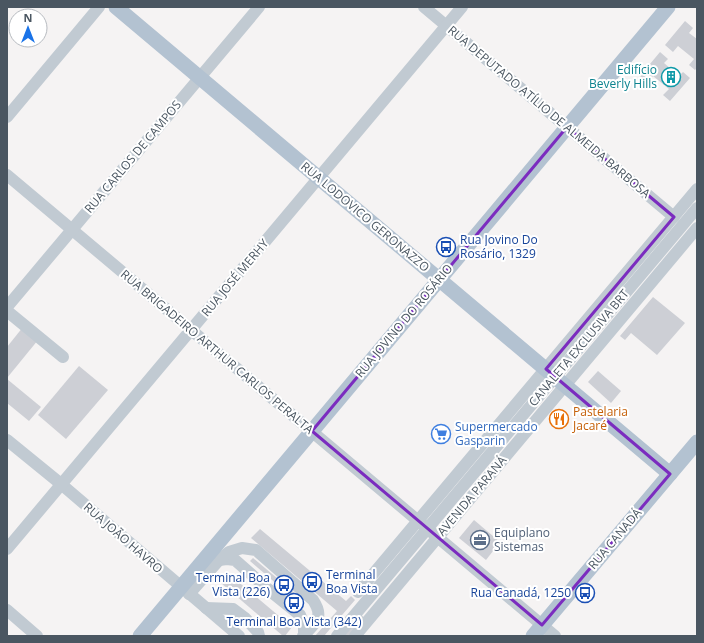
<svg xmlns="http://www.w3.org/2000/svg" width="704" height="643" font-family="'Open Sans',sans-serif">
  <rect width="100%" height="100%" fill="#f5f3f3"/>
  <g fill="#cdcfd5">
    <path d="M685 21 693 28 689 33 697 39V68L695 70 689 65 694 59 678 46 673 52 665 45Z"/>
    <path d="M660 52 668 59 664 63 679 76 683 72 690 78 670 101 663 95 669 89 653 76 648 82 640 76Z"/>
    <path d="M653 297 685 323 657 355 631 333 625 340 620 336Z"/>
    <path d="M23 327 38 340 7 378V347Z"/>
    <path d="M79 366 108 390 66 439 38 415Z"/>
    <path d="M598 371 621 391 611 403 588 382Z"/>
    <path d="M7 379 41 407 29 421 7 403Z"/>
    <path d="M474 520 500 542 486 560 459 538Z"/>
    <path d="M260 529 346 601 351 596 355 600 324 636H315L337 611 251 538Z"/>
    <path d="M253 558 303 600 300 604 250 561Z"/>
    <path d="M229 574 292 627 285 636H283L221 583Z"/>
    <path d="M360 614 366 619 351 636H341Z"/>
  </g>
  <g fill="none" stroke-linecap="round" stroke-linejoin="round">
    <g stroke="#c1cad2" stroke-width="12">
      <path d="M424 7 674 217"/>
      <path d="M7 117 99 7"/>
      <path d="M7 175 555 636"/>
      <path d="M7 307 259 7"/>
      <path d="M7 311 63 357"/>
      <path d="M7 440 61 484 239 636"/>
      <path d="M7 549 462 7"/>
      <path d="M219 560 227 559 235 560 269 590 300 615 304 625V635"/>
      <path d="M358 592 697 189"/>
      <path d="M189 594 219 560 229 552 242 548 256 550 313 600C325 618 315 623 303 636"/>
      <path d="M206 608 233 609 245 618 258 632 259 636"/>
      <path d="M7 610 37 636"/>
      <path d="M337 636 697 208"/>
      <path d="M355 636 697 228"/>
    </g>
    <g stroke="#b3c2d1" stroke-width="15">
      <path d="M116 7 670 474"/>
      <path d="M140 636 668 7"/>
      <path d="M533 636 697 442"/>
    </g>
  </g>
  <path fill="none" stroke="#7b2cbf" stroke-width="3" stroke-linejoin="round" d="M567 127 674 217 546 369 670 474 542 625 312 431Z"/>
  <defs>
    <g id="building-ring" transform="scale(1)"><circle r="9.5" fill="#fff" stroke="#0f9aa8" stroke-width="1.5"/><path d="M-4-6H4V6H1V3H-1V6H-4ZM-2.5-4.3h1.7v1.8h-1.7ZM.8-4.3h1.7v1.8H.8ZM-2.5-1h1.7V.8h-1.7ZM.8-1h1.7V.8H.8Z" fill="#0f9aa8"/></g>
    <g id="bus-ring" transform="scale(1)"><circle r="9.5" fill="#fff" stroke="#1a4fb4" stroke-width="1.5"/><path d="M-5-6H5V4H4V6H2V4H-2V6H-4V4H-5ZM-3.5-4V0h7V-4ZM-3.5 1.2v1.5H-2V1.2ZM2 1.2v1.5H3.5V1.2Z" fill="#1a4fb4"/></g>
    <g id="restaurant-ring" transform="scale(1)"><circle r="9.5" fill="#fff" stroke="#e8710a" stroke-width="1.5"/><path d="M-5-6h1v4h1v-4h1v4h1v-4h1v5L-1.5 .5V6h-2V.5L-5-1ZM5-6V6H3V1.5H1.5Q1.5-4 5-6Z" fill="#e8710a"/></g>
    <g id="supermarket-ring" transform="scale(1)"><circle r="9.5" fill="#fff" stroke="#3f7fe0" stroke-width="1.5"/><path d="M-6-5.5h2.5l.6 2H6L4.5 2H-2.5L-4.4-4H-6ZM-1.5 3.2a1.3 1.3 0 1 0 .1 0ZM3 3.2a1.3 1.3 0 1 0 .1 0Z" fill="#3f7fe0"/></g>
    <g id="office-ring" transform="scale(1)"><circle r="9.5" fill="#fff" stroke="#5c6f8a" stroke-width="1.5"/><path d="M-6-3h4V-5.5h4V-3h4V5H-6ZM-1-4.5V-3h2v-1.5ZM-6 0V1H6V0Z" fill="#5c6f8a"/></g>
  </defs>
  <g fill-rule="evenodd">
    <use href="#building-ring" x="671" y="77"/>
    <use href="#bus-ring" x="446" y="247"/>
    <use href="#restaurant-ring" x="559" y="419"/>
    <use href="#supermarket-ring" x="441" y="434"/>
    <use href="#office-ring" x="480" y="540"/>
    <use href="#bus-ring" x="312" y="582"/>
    <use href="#bus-ring" x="284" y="585"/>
    <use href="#bus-ring" x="585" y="593"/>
    <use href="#bus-ring" x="294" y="603"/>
  </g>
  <g text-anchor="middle" stroke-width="4" stroke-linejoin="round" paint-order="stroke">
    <g font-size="12" fill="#0d838f" stroke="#fff" text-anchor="end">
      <text x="657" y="74">Edifício<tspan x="657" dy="14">Beverly Hills</tspan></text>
    </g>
    <g font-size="12" fill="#4a5661" stroke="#fff">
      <text transform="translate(549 112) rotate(40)" y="4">RUA DEPUTADO ATÍLIO DE ALMEIDA BARBOSA</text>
      <text transform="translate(133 157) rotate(-50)" y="4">RUA CARLOS DE CAMPOS</text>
      <text transform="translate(365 217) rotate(40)" y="4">RUA LODOVICO GERONAZZO</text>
      <text transform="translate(235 278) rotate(-50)" y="4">RUA JOSÉ MERHY</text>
      <text transform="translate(404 321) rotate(-50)" y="4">RUA JOVINO DO ROSÁRIO</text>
      <text transform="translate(579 348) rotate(-50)" y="4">CANALETA EXCLUSIVA BRT</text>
      <text transform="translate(217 352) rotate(40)" y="4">RUA BRIGADEIRO ARTHUR CARLOS PERALTA</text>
      <text transform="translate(472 496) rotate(-50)" y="4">AVENIDA PARANÁ</text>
      <text transform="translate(123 538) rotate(41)" y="4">RUA JOÃO HAVRO</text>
      <text transform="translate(615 539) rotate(-50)" y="4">RUA CANADÁ</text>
    </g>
    <g font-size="12" fill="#164399" stroke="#fff" text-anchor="start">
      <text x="460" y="244">Rua Jovino Do<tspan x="460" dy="14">Rosário, 1329</tspan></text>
      <text x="326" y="579">Terminal<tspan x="326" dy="14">Boa Vista</tspan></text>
      <text x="270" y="582" text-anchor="end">Terminal Boa<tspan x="270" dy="14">Vista (226)</tspan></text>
      <text x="571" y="597" text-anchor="end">Rua Canadá, 1250</text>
      <text x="294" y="626" text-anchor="middle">Terminal Boa Vista (342)</text>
    </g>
    <g font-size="12" fill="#c56008" stroke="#fff" text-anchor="start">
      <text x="573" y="416">Pastelaria<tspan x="573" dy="14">Jacaré</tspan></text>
    </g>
    <g font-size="12" fill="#366cbe" stroke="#fff" text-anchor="start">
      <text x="455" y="431">Supermercado<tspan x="455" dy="14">Gasparin</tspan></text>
    </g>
    <g font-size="12" fill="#4e5e75" stroke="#fff" text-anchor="start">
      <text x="494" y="537">Equiplano<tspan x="494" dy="14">Sistemas</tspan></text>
    </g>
  </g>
  <rect width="704" height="643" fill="none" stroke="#4a5661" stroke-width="16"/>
  <g transform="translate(28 28)"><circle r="19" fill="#ffffff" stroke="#b7bbc0"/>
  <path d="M0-3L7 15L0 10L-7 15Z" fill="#1a73e8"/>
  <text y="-6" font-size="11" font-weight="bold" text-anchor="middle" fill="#4a5661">N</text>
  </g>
</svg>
